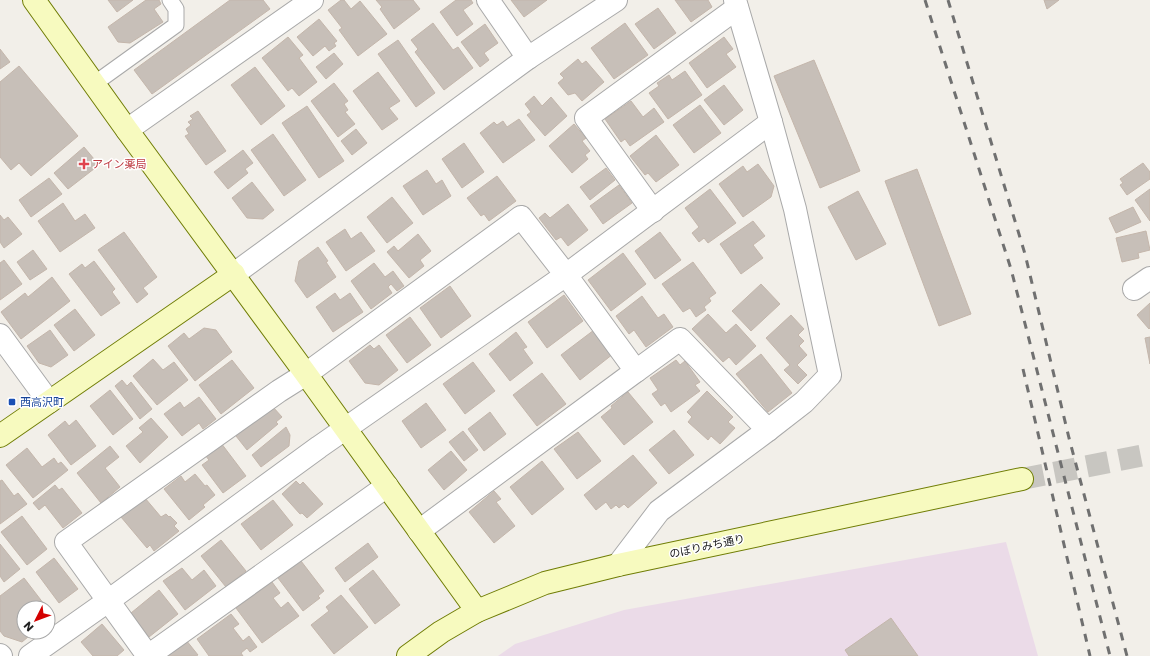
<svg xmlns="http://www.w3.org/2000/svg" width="1150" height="656" font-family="Poppins,'Noto Sans JP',sans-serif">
  <rect width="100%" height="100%" fill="#f2efe9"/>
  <path fill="#ebdbe8" d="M1006 542 1038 656H498L515 644 624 610Z"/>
  <g fill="#c7bfb8" stroke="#c4b6ab">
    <path d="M108 0H133L117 12Z"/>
    <path d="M146 0H159L161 4 154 9 163 22 130 43 118 42 108 27Z"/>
    <path d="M230 0H263L270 9 152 94 134 70Z"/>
    <path d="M341 0H344L351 9 360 1 387 34 358 56 339 30 342 28 328 10Z"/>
    <path d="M376 0H413L420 9 394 29 380 9 382 7Z"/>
    <path d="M456 0H471L473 3 463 10 473 24 457 36 440 12Z"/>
    <path d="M511 0H547L524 17Z"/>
    <path d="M675 0H708L712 7 691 22Z"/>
    <path d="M1044 0H1059L1047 9Z"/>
    <path d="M658 8 676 33 654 49 635 24Z"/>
    <path d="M319 19 337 41 334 43 336 46 329 51 325 46 313 56 297 37Z"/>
    <path d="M433 23 453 50 458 47 473 68 444 90 415 52 418 49 411 40Z"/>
    <path d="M625 23 648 55 614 79 591 48Z"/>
    <path d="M485 24 498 43 484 53 489 60 480 67 461 42Z"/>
    <path d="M288 37 303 55 299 58 317 82 299 96 292 88 288 91 262 58Z"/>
    <path d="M724 37 733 49 726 54 736 67 707 88 689 63Z"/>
    <path d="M398 40 435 93 416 107 378 54Z"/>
    <path d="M0 49 10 62 0 69Z"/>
    <path d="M334 53 343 64 326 79 316 67Z"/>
    <path d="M578 59 582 64 586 61 604 82 582 101 575 93 568 95 558 83 564 78 560 74Z"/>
    <path d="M814 60 860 171 820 188 774 76Z"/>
    <path d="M19 66 78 136 31 176 19 163 11 170 0 157V82Z"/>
    <path d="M255 67 285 106 261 125 231 85Z"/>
    <path d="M685 71 702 95 668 119 649 93 659 86 657 83 669 75 672 80Z"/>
    <path d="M378 72 400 101 389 108 398 119 382 130 353 91Z"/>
    <path d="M334 83 348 101 344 104 348 110 345 112 355 124 338 137 311 101Z"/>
    <path d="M724 85 743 110 724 125 704 100Z"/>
    <path d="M534 96 542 106 551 97 567 116 545 136 527 115 531 112 525 104Z"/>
    <path d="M631 101 643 117 654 108 664 122 630 146 625 139 621 142 605 119Z"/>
    <path d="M700 105 721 133 694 153 673 125Z"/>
    <path d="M307 106 344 161 319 178 282 123Z"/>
    <path d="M198 111 226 151 206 165 185 136 189 134 186 129 191 125 188 122 193 119 190 116Z"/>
    <path d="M519 119 535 140 503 163 480 133 494 122 497 125 503 121 507 127Z"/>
    <path d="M574 124 586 138 582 141 590 151 585 155 588 159 572 173 549 146Z"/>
    <path d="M356 129 367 143 352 155 341 141Z"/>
    <path d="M273 134 306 180 284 196 251 150Z"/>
    <path d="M656 135 679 165 656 182 648 173 645 175 630 156Z"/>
    <path d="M464 143 484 172 462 188 442 159Z"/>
    <path d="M84 147 99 165 68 189 54 173Z"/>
    <path d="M243 150 253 163 245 169 248 173 228 189 214 172Z"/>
    <path d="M1143 163 1150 172V179L1127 195 1120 185 1123 183 1120 179Z"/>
    <path d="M758 164 774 186 771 197 743 217 719 184 743 166 747 172Z"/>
    <path d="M606 168 615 180 590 200 580 187Z"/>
    <path d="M917 169 971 314 939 326 885 181Z"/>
    <path d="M427 170 436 184 442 180 451 196 423 215 403 186Z"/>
    <path d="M497 176 516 201 489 221 484 214 481 216 467 198Z"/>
    <path d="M49 178 62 194 31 217 19 200Z"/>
    <path d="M252 182 274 210 263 219 247 218 232 198Z"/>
    <path d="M619 185 632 203 603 224 590 206Z"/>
    <path d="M710 189 736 223 708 243 704 238 699 242 692 233 699 227 685 208Z"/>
    <path d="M1150 189V221L1135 200Z"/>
    <path d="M858 191 886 244 856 260 828 207Z"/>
    <path d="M392 197 413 223 387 243 367 217Z"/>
    <path d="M63 203 75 221 85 214 95 228 60 252 38 221Z"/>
    <path d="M568 204 588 230 568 246 561 237 556 240 539 218 545 213 550 218Z"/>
    <path d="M1133 207 1141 222 1116 233 1109 218Z"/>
    <path d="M0 215 4 220 8 217 22 234 4 248 0 242Z"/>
    <path d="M753 221 765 236 753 245 763 258 741 274 720 244Z"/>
    <path d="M345 229 351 239 361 232 375 251 346 271 326 242Z"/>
    <path d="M1146 231 1150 250 1138 253 1139 258 1122 262 1116 238Z"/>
    <path d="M124 232 157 277 143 288 148 294 137 303 98 250Z"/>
    <path d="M660 232 681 260 655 279 635 251Z"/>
    <path d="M418 234 431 251 420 260 424 266 409 278 387 252 394 246 398 251Z"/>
    <path d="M318 247 328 261 326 262 336 277 307 298 295 281 299 261Z"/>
    <path d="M33 250 47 269 30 280 17 262Z"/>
    <path d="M623 253 646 284 611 311 588 280Z"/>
    <path d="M4 260 22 284 0 300V263Z"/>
    <path d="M94 261 115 289 112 292 120 303 101 316 69 274 82 264 85 268Z"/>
    <path d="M693 262 716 293 709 298 711 301 704 307 706 310 696 317 690 308 683 312 662 284Z"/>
    <path d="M374 263 385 277 393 271 404 286 397 291 391 284 388 287 392 293 371 309 351 281Z"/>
    <path d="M52 277 70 301 21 339 1 312 25 293 28 297Z"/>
    <path d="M761 284 780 304 751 331 732 311Z"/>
    <path d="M450 286 471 316 441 338 420 308Z"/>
    <path d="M335 293 340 300 350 293 363 312 333 332 316 307Z"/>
    <path d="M564 295 583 321 547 348 528 322Z"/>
    <path d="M642 296 658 318 664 314 673 327 646 347 634 330 629 334 616 316Z"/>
    <path d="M1150 303V328L1149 329 1137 315Z"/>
    <path d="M75 309 95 335 74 351 54 325Z"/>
    <path d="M708 314 726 333 736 324 756 346 736 365 729 357 723 362 692 329Z"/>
    <path d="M791 315 804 329 798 335 804 341 799 346 807 355 797 365 807 375 798 384 784 370 790 365 766 338Z"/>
    <path d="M410 317 431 345 407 363 386 335Z"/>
    <path d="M204 328 216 330 232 352 195 381 168 346 184 333 189 339Z"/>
    <path d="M50 330 68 355 51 367 39 363 27 346Z"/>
    <path d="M594 330 613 354 580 380 561 355Z"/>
    <path d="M516 332 527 347 523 349 533 363 510 381 489 354Z"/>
    <path d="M1150 337V364L1145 338Z"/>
    <path d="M370 345 374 349 379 345 398 370 379 385 365 383 349 361Z"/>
    <path d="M761 354 792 393 768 412 736 374Z"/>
    <path d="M153 359 163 370 174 362 188 380 157 405 133 376Z"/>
    <path d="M232 360 254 388 221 414 199 385Z"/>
    <path d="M676 360 680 365 685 361 700 382 695 385 700 391 671 412 665 403 661 406 652 394 658 390 650 378Z"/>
    <path d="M473 362 495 391 465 414 443 384Z"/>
    <path d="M542 373 566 404 537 426 513 395Z"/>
    <path d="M122 380 127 386 131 382 152 409 140 419 115 386Z"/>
    <path d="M110 390 133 419 113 435 90 406Z"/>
    <path d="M707 391 733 417 728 422 735 428 720 444 711 436 708 440 688 422 692 417 687 412Z"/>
    <path d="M628 392 653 422 624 445 601 417 612 408 611 406Z"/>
    <path d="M199 397 216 419 203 429 199 423 182 436 164 414 180 402 184 408Z"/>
    <path d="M426 403 446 430 421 448 402 421Z"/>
    <path d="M273 407 282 417 276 422 278 424 247 450 236 436Z"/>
    <path d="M490 412 506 434 484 451 468 429Z"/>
    <path d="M151 418 168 437 140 463 126 446 143 432 139 428Z"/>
    <path d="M76 420 96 446 71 465 48 435 65 421 69 426Z"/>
    <path d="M286 427 290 435 289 446 261 467 252 455Z"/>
    <path d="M674 430 694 455 669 474 649 450Z"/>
    <path d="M463 431 478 450 464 461 449 442Z"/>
    <path d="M578 432 601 461 577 479 554 449Z"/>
    <path d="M221 443 246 476 223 493 202 465 209 460 205 455Z"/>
    <path d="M110 446 119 457 105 468 120 487 101 503 77 473Z"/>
    <path d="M27 448 42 467 54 458 58 464 61 462 68 470 33 498 6 465Z"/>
    <path d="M451 451 467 470 444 490 428 470Z"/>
    <path d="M633 455 657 483 628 508 624 504 619 508 616 505 611 509 606 502 596 510 584 495Z"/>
    <path d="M542 461 564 489 532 515 510 487Z"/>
    <path d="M195 474 205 486 207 485 215 495 203 505 205 507 189 520 164 489 181 476 185 482Z"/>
    <path d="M2 480 14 496 18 493 27 504 0 524V481Z"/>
    <path d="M296 481 300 485 303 482 323 504 307 518 302 513 300 514 282 494Z"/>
    <path d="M55 485 59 490 62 488 82 513 63 528 45 505 39 510 33 503Z"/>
    <path d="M494 491 501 499 496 502 515 526 494 543 469 512Z"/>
    <path d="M145 498 161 517 166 514 169 517 170 516 177 523 174 526 179 531 154 551 150 545 147 548 121 517Z"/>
    <path d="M273 500 293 525 261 550 241 524Z"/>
    <path d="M22 516 47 549 27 565 1 532Z"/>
    <path d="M221 540 246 571 226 587 201 556Z"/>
    <path d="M368 543 378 557 345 582 335 568Z"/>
    <path d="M0 544 20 569 4 582 0 576Z"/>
    <path d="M54 558 78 589 59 603 36 572Z"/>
    <path d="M301 561 324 591 318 596 320 598 303 611 278 578Z"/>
    <path d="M182 568 192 580 204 570 216 586 185 610 163 581Z"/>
    <path d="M373 570 400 605 375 624 349 589Z"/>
    <path d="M24 578 47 608H24V632H34L22 642 4 636 0 631V596Z"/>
    <path d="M272 582 280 593 273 598 281 608 288 602 299 616 262 643 236 608Z"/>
    <path d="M159 590 178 614 149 637 131 613Z"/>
    <path d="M341 595 368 627 334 654 311 625 329 611 326 607Z"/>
    <path d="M231 614 239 624 233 628 243 641 249 636 257 647 250 652 247 648 241 653 243 656H209L197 639Z"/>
    <path d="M891 618 918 656H849L845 650Z"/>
    <path d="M102 624 124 650 117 656H93L81 642Z"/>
    <path d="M186 640 198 655 196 656H167Z"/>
  </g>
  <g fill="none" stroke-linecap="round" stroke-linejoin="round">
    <path stroke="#c8c6c1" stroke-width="22" stroke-dasharray="22 11" stroke-linecap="butt" d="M1022 479 1150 454"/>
    <g stroke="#a9a9a9" stroke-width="17">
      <path id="lane" d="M94 84 176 25V9L170 0"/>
    </g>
    <g stroke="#a9a9a9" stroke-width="24">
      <g id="street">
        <path d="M488 0 528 58"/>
        <path d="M127 130 312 0"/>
        <path d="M653 211 586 118 737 8"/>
        <path d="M234 274 528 58 616 0"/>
        <path d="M1134 289 1150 278"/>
        <path d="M0 335 49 402"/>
        <path d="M636 371 680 339 768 430"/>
        <path d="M618 565 659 511 768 430 804 402 830 375 795 209 771 122 735 0"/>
        <path d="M0 655 1 656"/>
        <path d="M30 656 108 601 319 447 566 275 771 122"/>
        <path d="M148 656 66 542 279 391 306 374 521 217 566 275 636 371 419 531"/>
        <path d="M148 656 387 486"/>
      </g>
    </g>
    <g stroke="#707d05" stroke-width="24">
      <g id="secondary">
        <path d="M34 0 127 130 306 374 477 611"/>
        <path d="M0 436 234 274"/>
        <path d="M408 656 441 632 477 611 545 583 618 565 1022 479"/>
      </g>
    </g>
    <use href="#lane" stroke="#fff" stroke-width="15"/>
    <use href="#street" stroke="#fff" stroke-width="22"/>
    <use href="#secondary" stroke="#f7fabf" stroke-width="22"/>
    <g stroke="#707070" stroke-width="3" stroke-dasharray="8 8" stroke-linecap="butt">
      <path d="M925 0 1011 269 1110 656"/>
      <path d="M948 0 1025 254 1069 438 1127 656"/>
      <path d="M1023 369 1090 656"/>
    </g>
  </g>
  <path fill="#e0444e" stroke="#fff" stroke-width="1.5" d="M82 158h4v4h4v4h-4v4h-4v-4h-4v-4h4z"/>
  <rect fill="#1a4fb4" stroke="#fff" stroke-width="1.5" x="8" y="398" width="8" height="8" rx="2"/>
  <g text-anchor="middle" stroke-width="3" stroke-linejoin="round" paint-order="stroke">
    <g font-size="11" fill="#be3a42" stroke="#fff" text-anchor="start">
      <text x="92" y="168">アイン薬局</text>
    </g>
    <g font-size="11" fill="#164399" stroke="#fff" text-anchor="start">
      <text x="20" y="406">西高沢町</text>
    </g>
    <g font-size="11" fill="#222" stroke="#fff">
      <text transform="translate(707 546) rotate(-12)" y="4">のぼりみち通り</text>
    </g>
  </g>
  <g transform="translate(36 620) rotate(228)"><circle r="19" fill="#ffffff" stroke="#a7a7a7"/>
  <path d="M0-3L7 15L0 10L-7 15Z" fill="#d40000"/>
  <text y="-6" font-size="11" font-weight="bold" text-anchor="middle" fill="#222222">N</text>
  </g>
</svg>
